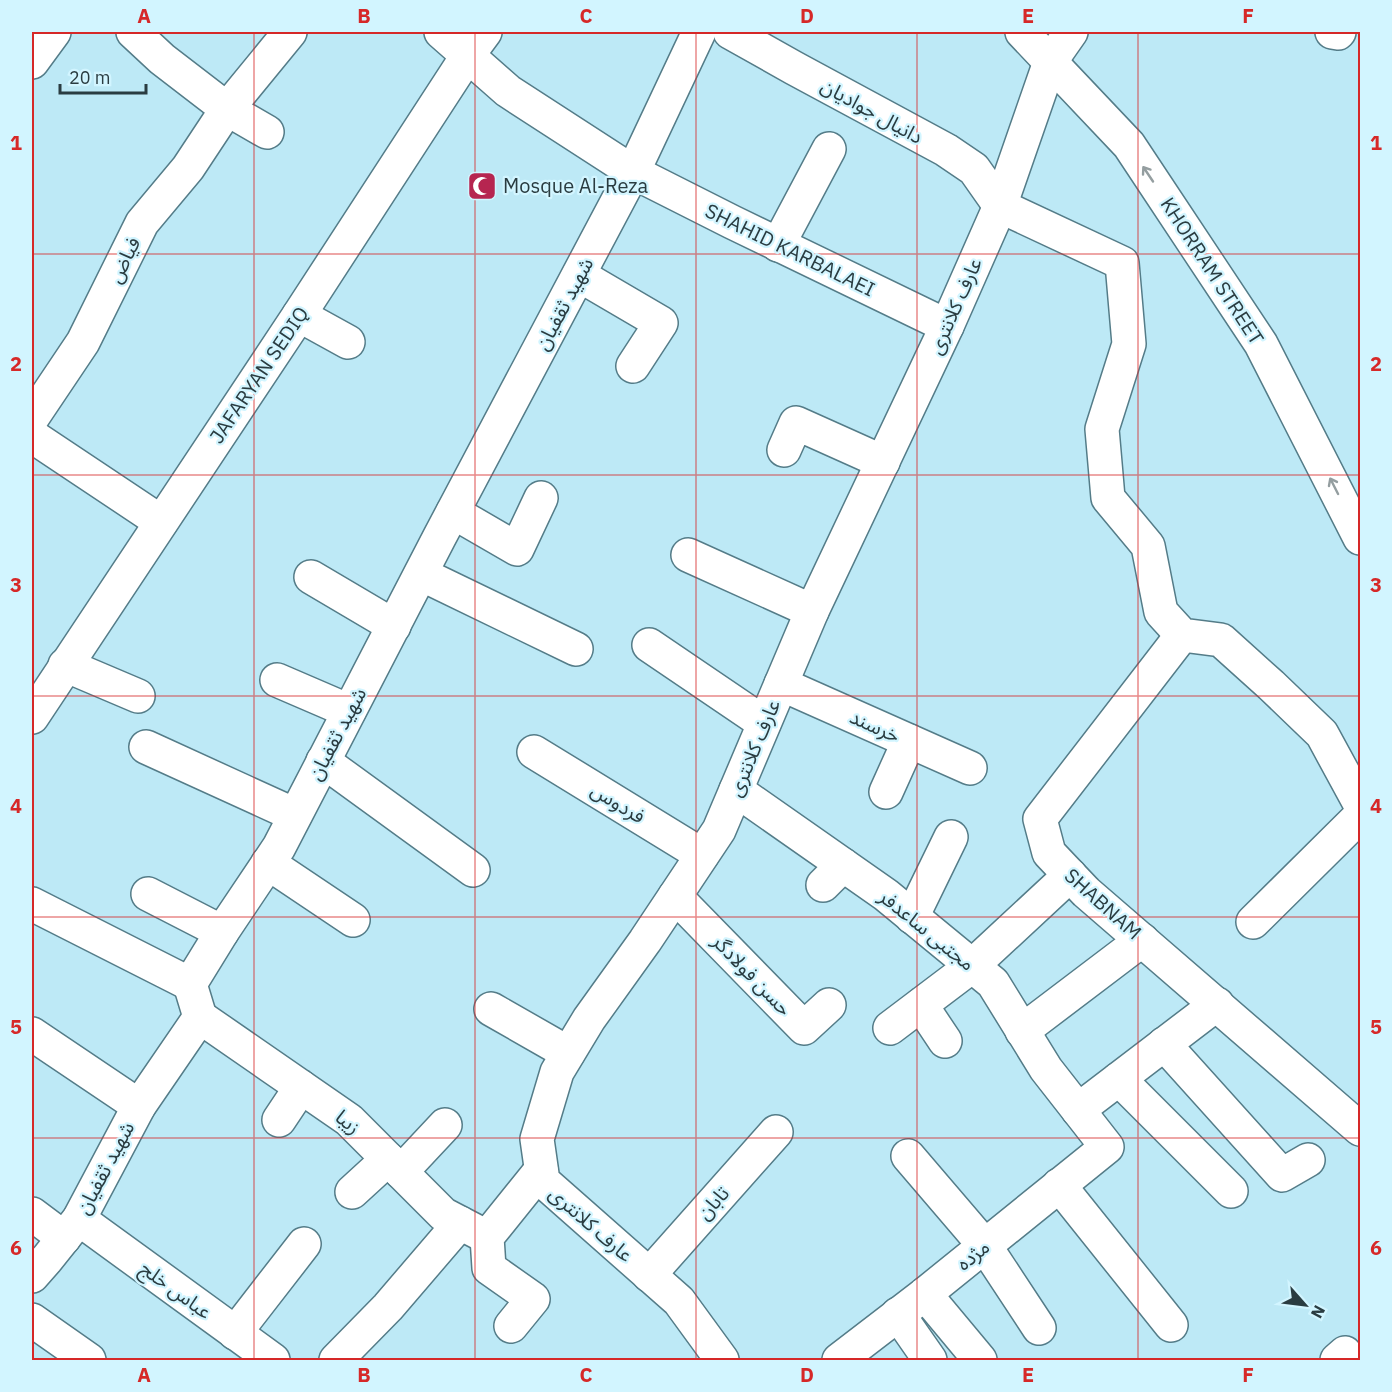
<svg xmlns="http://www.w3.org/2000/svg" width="1392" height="1392" font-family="'IBM Plex Sans','Noto Sans Arabic',sans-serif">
  <rect width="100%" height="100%" fill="#bde9f6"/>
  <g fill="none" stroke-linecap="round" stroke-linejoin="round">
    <g stroke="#547c88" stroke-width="36">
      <g id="minor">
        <path d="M133 32 162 59 227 109 267 132"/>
        <path d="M441 32 508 91 633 172 732 222 947 326"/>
        <path d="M730 32 794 68 946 150 974 169 1000 206 1122 263 1129 344 1102 429 1108 498 1148 546 1161 612 1182 635 1221 640 1271 685 1322 734 1360 804"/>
        <path d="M1332 32 1338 33 1339 32"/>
        <path d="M32 62 54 32"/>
        <path d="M778 245 829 149"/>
        <path d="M579 275 661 323 633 366"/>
        <path d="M299 315 348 342"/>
        <path d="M32 418 83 342 142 223 188 168 227 109 290 32"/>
        <path d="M32 436 161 522"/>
        <path d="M784 450 796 423 883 462"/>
        <path d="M453 512 517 549 541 498"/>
        <path d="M688 555 812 611"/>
        <path d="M421 574 576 649"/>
        <path d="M311 577 394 626"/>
        <path d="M1182 635 1040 819 1049 853 1086 892 1360 1129"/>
        <path d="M649 645 764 723"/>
        <path d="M65 665 138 696"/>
        <path d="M277 680 349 711"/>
        <path d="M781 684 970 768"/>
        <path d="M32 717 299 315 468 55 485 32"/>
        <path d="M146 747 295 815"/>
        <path d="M534 752 702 855"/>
        <path d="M323 761 473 870"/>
        <path d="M736 790 886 895 993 983 1046 1069 1107 1147 925 1294 839 1360"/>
        <path d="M886 792 909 741"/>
        <path d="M268 863 353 920"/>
        <path d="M823 885 843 865"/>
        <path d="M148 894 222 932"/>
        <path d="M675 896 804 1028 829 1005"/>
        <path d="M32 904 190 984"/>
        <path d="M912 917 951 837"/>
        <path d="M1253 922 1360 816"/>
        <path d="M921 1005 945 1041"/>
        <path d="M491 1009 568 1053"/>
        <path d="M200 1017 349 1120 443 1214 487 1237"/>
        <path d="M890 1028 972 966 1070 875"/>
        <path d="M1022 1031 1142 940"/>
        <path d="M32 1034 139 1106"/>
        <path d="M1164 1044 1282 1175 1308 1160"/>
        <path d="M1119 1079 1231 1191"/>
        <path d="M1078 1110 1217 1004"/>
        <path d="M279 1120 301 1087"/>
        <path d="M908 1156 985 1246 1039 1328"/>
        <path d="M401 1172 445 1125"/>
        <path d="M1059 1185 1171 1325"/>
        <path d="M352 1192 388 1159"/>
        <path d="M32 1214 64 1238"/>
        <path d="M79 1219 273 1360"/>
        <path d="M649 1275 776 1132"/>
        <path d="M32 1276 47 1259 79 1219 139 1106 200 1017 190 984 222 932 279 847 439 538 633 172 699 32"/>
        <path d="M925 1294 980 1360"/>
        <path d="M898 1314 930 1360"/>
        <path d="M32 1320 89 1360"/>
        <path d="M511 1326 533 1299 489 1268 487 1237 541 1170"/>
        <path d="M235 1333 304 1244"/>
        <path d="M336 1360 388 1307 460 1223"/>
        <path d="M722 1360 679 1301 543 1181 537 1139 557 1072 589 1019 645 941 719 830 812 611 947 326 1000 206 1050 62 1071 32"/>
        <path d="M1337 1360 1345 1353"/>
      </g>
    </g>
    <g stroke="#547c88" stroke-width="36">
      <path id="major" d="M1022 32 1129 145 1261 344 1360 538"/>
    </g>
    <use href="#minor" stroke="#fff" stroke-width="33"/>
    <use href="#major" stroke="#fff" stroke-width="33"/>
  </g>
  <defs><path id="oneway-shaft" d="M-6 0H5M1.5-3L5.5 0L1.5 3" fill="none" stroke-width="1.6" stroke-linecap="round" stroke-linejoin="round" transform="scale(1.5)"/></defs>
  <g stroke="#949ea0">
    <use href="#oneway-shaft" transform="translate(1148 174) rotate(-124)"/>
    <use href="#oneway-shaft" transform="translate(1334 486) rotate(-117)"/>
  </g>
  <path fill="none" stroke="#d62828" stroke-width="1.5" stroke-opacity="0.55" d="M254 32V1360M475 32V1360M696 32V1360M917 32V1360M1138 32V1360M32 254H1360M32 475H1360M32 696H1360M32 917H1360M32 1138H1360"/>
  <defs>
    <g id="mosque-square" transform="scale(1.5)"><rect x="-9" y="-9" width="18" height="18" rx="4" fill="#b62550" stroke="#d2f5ff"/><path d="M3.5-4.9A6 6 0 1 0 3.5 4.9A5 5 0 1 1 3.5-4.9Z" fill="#fff"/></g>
  </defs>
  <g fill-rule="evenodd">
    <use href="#mosque-square" x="482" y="186"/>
  </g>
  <g text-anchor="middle" stroke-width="4.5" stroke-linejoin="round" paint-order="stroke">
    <g font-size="20" fill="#2a3c41" stroke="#d2f5ff">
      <text transform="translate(872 111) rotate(29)" y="7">دانیال جوادیان</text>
      <text transform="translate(790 250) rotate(26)" y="7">SHAHID KARBALAEI</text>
      <text transform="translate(124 260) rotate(-64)" y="7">فیاض</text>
      <text transform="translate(1212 271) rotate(57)" y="7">KHORRAM STREET</text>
      <text transform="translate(564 304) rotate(-62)" y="7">شهید ثقفیان</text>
      <text transform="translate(955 306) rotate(-66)" y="7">عارف کلانتری</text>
      <text transform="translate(259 375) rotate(-56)" y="7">JAFARYAN SEDIQ</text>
      <text transform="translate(875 726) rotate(24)" y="7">خرسند</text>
      <text transform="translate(337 734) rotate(-62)" y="7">شهید ثقفیان</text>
      <text transform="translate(754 748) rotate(-67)" y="7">عارف کلانتری</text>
      <text transform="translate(618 803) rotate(31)" y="7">فردوس</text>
      <text transform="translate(1103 904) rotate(42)" y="7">SHABNAM</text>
      <text transform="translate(927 930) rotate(39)" y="7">مجتبی ساعدفر</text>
      <text transform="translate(752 975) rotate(46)" y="7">حسن فولادگر</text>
      <text transform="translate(348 1122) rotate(40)" y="7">زیبا</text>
      <text transform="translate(105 1168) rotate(-62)" y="7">شهید ثقفیان</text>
      <text transform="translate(713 1203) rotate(-48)" y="7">تابان</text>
      <text transform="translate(591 1224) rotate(41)" y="7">عارف کلانتری</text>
      <text transform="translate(973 1255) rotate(-39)" y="7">مژده</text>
      <text transform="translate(176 1290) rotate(36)" y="7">عباس خلج</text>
    </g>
    <g font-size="20" fill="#2a3c41" stroke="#d2f5ff" text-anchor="start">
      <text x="503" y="193">Mosque Al-Reza</text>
    </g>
  </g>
  <rect width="1392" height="1392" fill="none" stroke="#d2f5ff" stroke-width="66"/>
  <g transform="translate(1305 1305) rotate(118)" stroke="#d2f5ff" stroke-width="4.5" paint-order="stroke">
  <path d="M0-4.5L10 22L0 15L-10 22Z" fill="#2a3c41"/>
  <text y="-9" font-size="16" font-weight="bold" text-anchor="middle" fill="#2a3c41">N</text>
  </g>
  <path d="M60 84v9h86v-9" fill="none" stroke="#2a3c41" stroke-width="3"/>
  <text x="69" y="84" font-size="18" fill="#2a3c41" stroke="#d2f5ff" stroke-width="4.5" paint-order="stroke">20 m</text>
  <rect x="33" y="33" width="1326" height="1326" fill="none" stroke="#d62828" stroke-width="2"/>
  <g font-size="20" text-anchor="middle" font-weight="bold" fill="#d62828">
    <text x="144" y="23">A</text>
    <text x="364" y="23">B</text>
    <text x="586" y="23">C</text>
    <text x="807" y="23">D</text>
    <text x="1028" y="23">E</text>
    <text x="1248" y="23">F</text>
    <text x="16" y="150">1</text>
    <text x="1376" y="150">1</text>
    <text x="16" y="371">2</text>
    <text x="1376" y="371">2</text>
    <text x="16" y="592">3</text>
    <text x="1376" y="592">3</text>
    <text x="16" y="813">4</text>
    <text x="1376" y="813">4</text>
    <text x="16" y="1034">5</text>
    <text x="1376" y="1034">5</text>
    <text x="16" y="1255">6</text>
    <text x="1376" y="1255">6</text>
    <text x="144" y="1382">A</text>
    <text x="364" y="1382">B</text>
    <text x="586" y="1382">C</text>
    <text x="807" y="1382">D</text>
    <text x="1028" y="1382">E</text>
    <text x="1248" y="1382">F</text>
  </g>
</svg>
